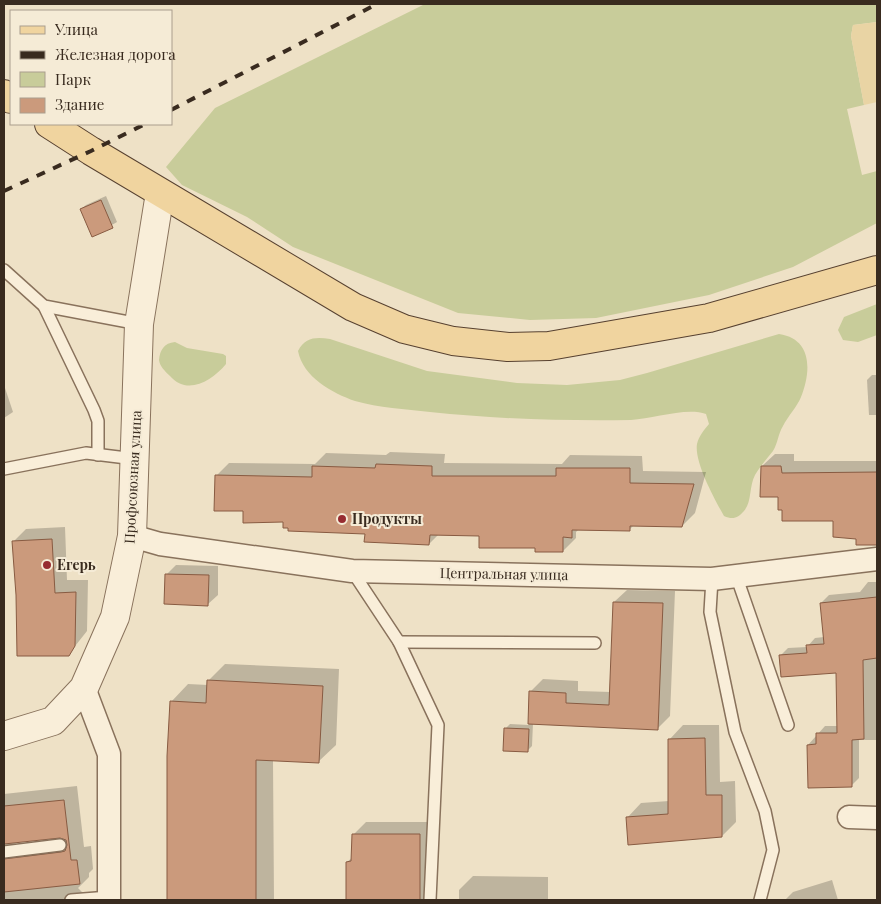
<svg xmlns="http://www.w3.org/2000/svg" width="881" height="904" font-family="'Playfair Display',serif">
  <rect width="100%" height="100%" fill="#eee1c6"/>
  <g fill="#c8cc9a">
    <path d="M425 4H877V22L853 25 851 36 864 105 847 109 862 175 877 171V223L793 267 709 295 596 318 530 320 458 313 293 247 247 217 182 185 166 167 215 108Z"/>
    <path d="M877 304V335L858 342 843 340 838 330 844 317Z"/>
    <path d="M779 334C813 339 811 372 801 397 797 407 788 416 783 426 778 434 778 443 773 451 767 459 760 466 755 475 749 486 752 502 744 511 738 518 733 520 724 516 715 500 694 462 697 444 699 436 704 430 709 424L706 414C686 407 653 419 631 420 564 421 496 419 430 412 405 409 379 408 355 401 332 393 303 377 298 351 305 337 316 337 330 339L427 371 517 383 567 385 620 380 647 373Z"/>
    <path d="M175 342 187 348 223 354 226 356V364C212 381 187 396 170 376 165 371 160 367 159 360 160 350 164 343 175 342Z"/>
  </g>
  <path fill="#e9d4a4" d="M877 22V102L864 105 851 36 853 25Z"/>
  <g fill="#0003" fill-rule="evenodd">
    <path d="M106 196 117 222 93 236 81 209 86 205Z"/>
    <path d="M872 375H877V415H869L867 380Z"/>
    <path d="M4 385 13 412 4 418Z"/>
    <path d="M390 452 445 454 444 463 562 464 570 455 642 456 643 471 706 472 695 513 682 526 634 525 629 530 579 529 576 532V538L563 551 481 535 439 534 429 544 285 521 244 510 216 476 229 463 315 464 326 453 386 455Z"/>
    <path d="M775 454H794V461H877V544H857V537L835 519 783 509 779 495 762 466Z"/>
    <path d="M65 527 67 580H88L87 631 68 655 17 595 13 542 26 529Z"/>
    <path d="M176 565 218 566V595L208 604 166 575Z"/>
    <path d="M868 582H877V740H859V778L851 786 808 745 825 726H838L837 671 780 656 788 648 807 647 815 638 824 637 821 603 829 595 860 592Z"/>
    <path d="M627 590 675 591 670 716 657 729 533 723 532 746 527 751 506 728 510 724 529 725 530 692 543 679 578 681V691L611 692 614 602Z"/>
    <path d="M225 664 339 669 336 745 318 762 273 760 274 900H168V756L171 702 188 684 208 685V681Z"/>
    <path d="M683 725H719L720 782 735 781 736 822 722 836 627 818 641 803 669 801V740Z"/>
    <path d="M77 786 84 847 91 846 93 869 89 873V877L78 888 83 893H91L92 900H4V794ZM64 837 65 840 20 846 13 842Z"/>
    <path d="M366 822H432V892L424 900H347V862L353 857V835Z"/>
    <path d="M473 876 548 877V900H459V890Z"/>
    <path d="M832 880 838 900H785L793 892Z"/>
  </g>
  <g fill="#cb9a7c" stroke="#885b42">
    <path d="M101 200 113 228 92 237 80 209Z"/>
    <path d="M376 464 432 466V476H556V468H630V483L694 484 682 527 630 526V531L572 530V538L563 537V552H535V548H479V536L430 535 429 545 364 542 365 534 288 531V528H283V522L243 523V511H214L215 475 312 477V466L375 468Z"/>
    <path d="M761 466H781L782 473 877 472V545H856V539L833 537V521H782V510H778V497H760Z"/>
    <path d="M52 539 55 593 76 592 75 646 69 656H17L16 595 12 541Z"/>
    <path d="M165 574 209 575 208 606 164 604Z"/>
    <path d="M877 597V658L863 660 864 739 852 740V787L808 788 807 745 816 744V733H837L836 673 781 677 779 655 807 653 806 645 824 644 820 603Z"/>
    <path d="M613 602 663 603 658 730 528 724 529 691 566 693V703L609 705Z"/>
    <path d="M207 680 323 686 319 763 256 760V900H167V756L170 701 206 703Z"/>
    <path d="M504 728 529 729 528 752 503 751Z"/>
    <path d="M705 738 706 795H722V837L628 845 626 817 668 814V739Z"/>
    <path d="M64 800 71 860H77L80 884 4 892V859L61 852 65 851 67 845 66 840 60 838 4 844V806Z"/>
    <path d="M352 834H420V900H346V862L351 861Z"/>
  </g>
  <g fill="none" stroke-linecap="round" stroke-linejoin="round">
    <g stroke="#89725c" stroke-width="14">
      <g id="service">
        <path d="M4 270 44 306 139 324"/>
        <path d="M44 306 94 410 98 421V455"/>
        <path d="M4 469 86 453 135 459"/>
        <path d="M352 571 399 642 438 725 430 900"/>
        <path d="M737 578 788 725"/>
        <path d="M712 579 710 612 735 732 765 811 773 850 760 900"/>
        <path d="M399 642 595 643"/>
        <path d="M4 852 60 845"/>
        <path d="M71 900 109 897"/>
      </g>
    </g>
    <g stroke="#89725c" stroke-width="25">
      <g id="minor">
        <path d="M132 536 160 544 352 571 712 579 877 559"/>
        <path d="M84 688 109 754V900"/>
        <path d="M849 817 877 818"/>
      </g>
    </g>
    <g stroke="#89725c" stroke-width="30">
      <path id="tertiary" d="M4 736 53 721 84 688 115 617 132 536 139 324 160 193"/>
    </g>
    <g stroke="#574130" stroke-width="30">
      <g id="primary">
        <path d="M4 94 11 99"/>
        <path d="M49 124 91 151 353 307 404 329 453 341 508 347 549 346 709 318 877 270"/>
      </g>
    </g>
    <use href="#service" stroke="#f9eed9" stroke-width="11"/>
    <use href="#minor" stroke="#f9eed9" stroke-width="22"/>
    <use href="#tertiary" stroke="#f9eed9" stroke-width="28"/>
    <use href="#primary" stroke="#f0d49f" stroke-width="28"/>
    <g stroke="#392b1f" stroke-width="4" stroke-dasharray="9 9" stroke-linecap="butt">
      <path d="M171 110 377 4"/>
      <path d="M4 191 91 151 145 124"/>
    </g>
  </g>
  <g fill="#972c31" stroke="#f5ebd6" stroke-width="2">
    <circle cx="342" cy="519" r="5"/>
    <circle cx="47" cy="565" r="5"/>
  </g>
  <g text-anchor="middle" stroke-width="4" stroke-linejoin="round" paint-order="stroke">
    <g font-size="14" fill="#392b1f" stroke="#f5ebd6">
      <text transform="translate(133 477) rotate(-87)" y="5">Профсоюзная улица</text>
      <text transform="translate(504 574) rotate(1)" y="5">Центральная улица</text>
    </g>
    <g font-size="14" font-weight="bold" fill="#392b1f" stroke="#f5ebd6" text-anchor="start">
      <text x="352" y="524">Продукты</text>
      <text x="57" y="570">Егерь</text>
    </g>
  </g>
  <rect width="881" height="904" fill="none" stroke="#392b1f" stroke-width="10"/>
  <rect x="10" y="10" width="162" height="115" fill="#f5ebd6" stroke="#aa9e8d"/>
  <rect x="20" y="26" width="25" height="8" fill="#f0d49f" stroke="#aa9e8d"/>
  <text x="55" y="35" font-size="15" fill="#392b1f">Улица</text>
  <rect x="20" y="51" width="25" height="8" fill="#392b1f" stroke="#aa9e8d"/>
  <text x="55" y="60" font-size="15" fill="#392b1f">Железная дорога</text>
  <rect x="20" y="72" width="25" height="15" fill="#c8cc9a" stroke="#aa9e8d"/>
  <text x="55" y="85" font-size="15" fill="#392b1f">Парк</text>
  <rect x="20" y="98" width="25" height="15" fill="#cb9a7c" stroke="#aa9e8d"/>
  <text x="55" y="110" font-size="15" fill="#392b1f">Здание</text>
</svg>
